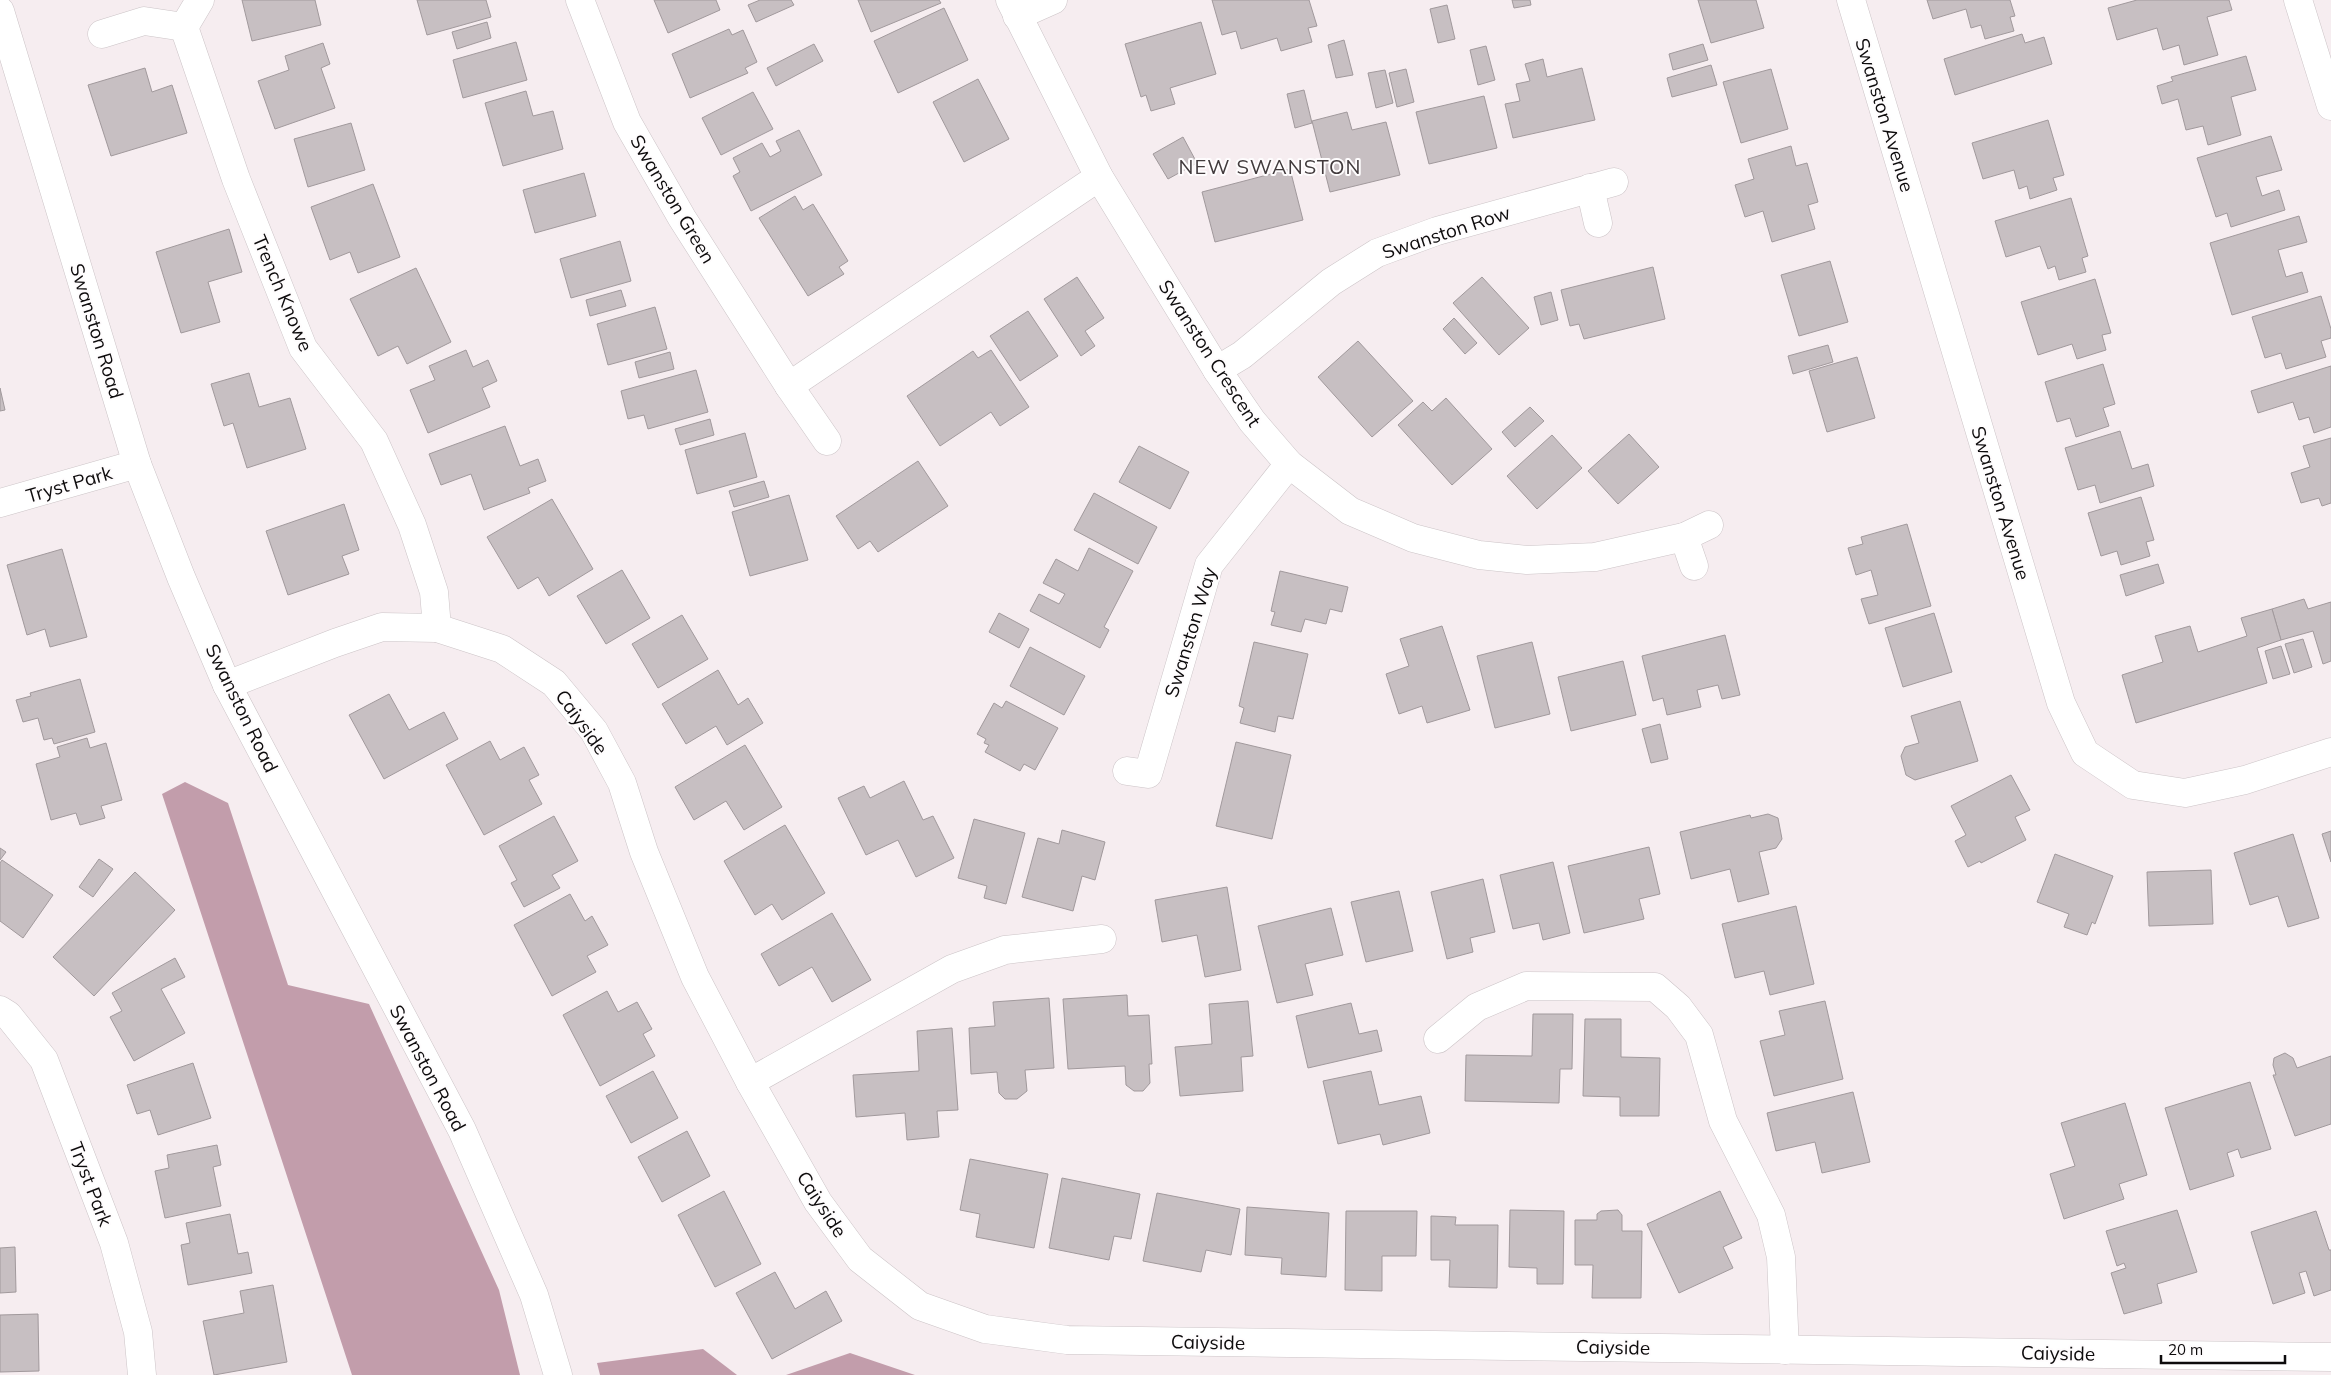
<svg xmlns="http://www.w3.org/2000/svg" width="2331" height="1375" font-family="Mulish,sans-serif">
  <rect width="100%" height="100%" fill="#f6edf0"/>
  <g fill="#c29dab">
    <path d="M185 782 228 803 288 985 369 1004 499 1290 520 1375H352L162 794Z"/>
    <path d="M703 1349 737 1375H600L597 1363Z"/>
    <path d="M850 1353 915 1375H786Z"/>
  </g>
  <g fill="#c7bfc2" stroke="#a1999c">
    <path d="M242 0H315L321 25 252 41Z"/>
    <path d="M417 0H486L491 17 427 35Z"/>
    <path d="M654 0H716L720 10 668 33Z"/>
    <path d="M760 0H791L794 5 756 22 748 5Z"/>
    <path d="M858 0H939L941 3 871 32Z"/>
    <path d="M1212 0H1309L1317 26 1308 28 1312 42 1281 51 1277 38 1241 49 1236 31 1222 35Z"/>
    <path d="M1512 0H1530L1531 5 1514 8Z"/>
    <path d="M1698 0H1756L1764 28 1711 43Z"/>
    <path d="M1927 0H2010L2015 16 2010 17 2014 31 1985 39 1981 25 1971 28 1966 9 1933 19Z"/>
    <path d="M2137 0H2229L2232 10 2207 17 2218 55 2184 65 2179 45 2163 50 2157 28 2117 40 2108 8Z"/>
    <path d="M1447 5 1455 39 1438 43 1430 9Z"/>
    <path d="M944 8 968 60 898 93 874 41Z"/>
    <path d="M487 22 491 38 457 49 452 32Z"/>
    <path d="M1201 22 1216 74 1170 88 1175 104 1151 111 1146 95 1141 97 1125 44Z"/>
    <path d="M729 29 732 35 743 30 757 62 745 68 748 73 690 98 672 54Z"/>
    <path d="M2022 34 2025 43 2044 37 2052 64 1955 95 1944 59Z"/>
    <path d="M1344 40 1353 75 1336 78 1328 45Z"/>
    <path d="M516 42 527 80 463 98 453 60Z"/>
    <path d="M323 43 330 64 321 68 335 108 275 129 258 81 289 70 285 56Z"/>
    <path d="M814 44 823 61 776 86 767 68Z"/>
    <path d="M1703 44 1708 60 1673 70 1669 54Z"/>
    <path d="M1486 46 1495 80 1478 85 1470 50Z"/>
    <path d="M2246 56 2256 90 2231 97 2241 135 2208 145 2203 126 2186 130 2178 99 2162 104 2157 86 2173 81 2171 77Z"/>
    <path d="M1543 59 1547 77 1582 68 1595 120 1513 138 1505 104 1520 101 1516 84 1530 81 1525 64Z"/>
    <path d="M1711 65 1717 85 1672 97 1667 78Z"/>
    <path d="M145 68 152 92 172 85 187 133 111 156 88 85Z"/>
    <path d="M1406 69 1414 102 1397 107 1389 73Z"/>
    <path d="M1771 69 1788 129 1741 143 1723 82Z"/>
    <path d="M1385 70 1393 103 1376 108 1368 73Z"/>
    <path d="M978 79 1009 139 964 162 933 102Z"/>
    <path d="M1304 90 1312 123 1295 128 1287 94Z"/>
    <path d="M526 91 533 116 553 111 563 149 503 166 485 103Z"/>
    <path d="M753 92 773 129 721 155 702 118Z"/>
    <path d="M1484 96 1497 148 1429 164 1416 112Z"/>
    <path d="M1347 112 1352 130 1386 122 1400 175 1330 192 1312 121Z"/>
    <path d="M2048 120 2064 175 2053 178 2057 190 2030 199 2027 186 2019 189 2014 170 1983 179 1972 143Z"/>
    <path d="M351 123 365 170 308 187 294 139Z"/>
    <path d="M799 130 822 175 751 211 733 176 740 172 733 158 762 143 770 157 781 151 776 141Z"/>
    <path d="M2271 136 2282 170 2256 177 2262 196 2279 190 2285 210 2231 227 2227 213 2216 217 2197 158Z"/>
    <path d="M1183 137 1197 163 1168 179 1153 154Z"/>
    <path d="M1791 146 1796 166 1807 163 1818 202 1808 205 1815 229 1772 242 1763 211 1745 217 1735 185 1754 179 1748 159Z"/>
    <path d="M1290 169 1303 220 1215 242 1202 192Z"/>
    <path d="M584 173 596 216 535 233 523 190Z"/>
    <path d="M373 184 400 257 358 273 350 252 330 260 311 207Z"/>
    <path d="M795 196 803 210 813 204 848 261 839 267 844 274 808 296 759 218Z"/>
    <path d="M2071 198 2088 256 2082 258 2086 272 2059 280 2055 266 2048 269 2040 246 2006 257 1995 221Z"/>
    <path d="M2299 216 2307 242 2278 250 2286 277 2302 272 2308 292 2232 315 2210 243Z"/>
    <path d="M229 229 242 272 208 282 220 322 181 333 156 252Z"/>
    <path d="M620 241 631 281 571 298 560 259Z"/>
    <path d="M1830 261 1848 322 1799 336 1781 275Z"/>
    <path d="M1653 267 1665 319 1584 339 1579 324 1570 326 1561 290Z"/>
    <path d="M416 268 451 342 407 364 398 346 378 356 350 299Z"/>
    <path d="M1077 277 1104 318 1085 331 1095 346 1081 356 1044 299Z"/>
    <path d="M1482 277 1529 328 1499 355 1453 303Z"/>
    <path d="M2095 279 2111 333 2102 335 2106 350 2077 359 2072 344 2038 355 2021 302Z"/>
    <path d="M621 290 626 306 590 316 586 300Z"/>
    <path d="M1551 292 1558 320 1541 325 1534 297Z"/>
    <path d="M2321 296 2331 329V338L2321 341 2326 357 2286 369 2281 353 2265 358 2252 317Z"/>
    <path d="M655 307 667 349 608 365 597 324Z"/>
    <path d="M1028 311 1058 356 1020 381 990 336Z"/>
    <path d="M1454 318 1477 343 1465 354 1443 329Z"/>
    <path d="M1358 341 1413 401 1372 437 1318 377Z"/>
    <path d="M1828 345 1833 362 1793 374 1788 356Z"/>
    <path d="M466 350 473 367 488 360 497 381 482 388 490 407 428 433 410 390 435 380 429 366Z"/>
    <path d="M991 350 1029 407 1000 426 991 412 940 446 907 396 973 351 978 358Z"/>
    <path d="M670 352 674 369 639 378 635 362Z"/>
    <path d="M1857 357 1875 418 1827 432 1809 371Z"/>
    <path d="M2103 364 2115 404 2103 408 2109 426 2076 437 2070 418 2057 422 2045 382Z"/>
    <path d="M2331 366V427L2314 433 2309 417 2299 420 2293 402 2258 413 2251 391Z"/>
    <path d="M696 370 708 412 648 429 644 415 628 419 621 391Z"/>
    <path d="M249 373 259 407 290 398 306 449 247 468 233 423 224 426 211 384Z"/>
    <path d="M0 388 5 410 0 411Z"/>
    <path d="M1446 398 1492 449 1452 485 1398 425 1423 402 1432 411Z"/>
    <path d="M1530 407 1544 421 1515 447 1502 432Z"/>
    <path d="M710 419 714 435 680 445 675 429Z"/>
    <path d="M505 426 520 466 538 459 546 481 528 488 530 493 484 510 471 474 441 485 429 454Z"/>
    <path d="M2120 431 2132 469 2148 464 2154 486 2100 503 2095 485 2078 490 2065 448Z"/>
    <path d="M745 433 757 477 697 494 685 450Z"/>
    <path d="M1629 434 1659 467 1618 504 1588 471Z"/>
    <path d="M1552 435 1582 468 1537 509 1507 476Z"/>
    <path d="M2331 438V503L2322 506 2319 498 2301 503 2291 473 2310 467 2303 446Z"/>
    <path d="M1139 446 1189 472 1170 509 1119 482Z"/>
    <path d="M918 461 948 506 878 552 870 541 858 549 836 516Z"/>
    <path d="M764 481 769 497 734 507 729 491Z"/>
    <path d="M1094 493 1157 527 1138 564 1074 530Z"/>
    <path d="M789 495 808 560 750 576 732 512Z"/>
    <path d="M2141 497 2154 540 2146 542 2150 556 2121 565 2117 551 2101 556 2088 513Z"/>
    <path d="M552 499 593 569 549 596 538 577 518 589 487 537Z"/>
    <path d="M344 504 359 550 342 556 349 574 288 595 266 531Z"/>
    <path d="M1907 524 1931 606 1869 624 1861 599 1878 595 1871 570 1856 575 1848 548 1863 544 1861 537Z"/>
    <path d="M1089 548 1133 571 1104 627 1109 630 1100 648 1030 611 1039 594 1059 604 1065 594 1043 583 1056 559 1078 571Z"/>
    <path d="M62 549 87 637 50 647 45 629 27 635 7 565Z"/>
    <path d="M2158 564 2164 583 2126 596 2120 575Z"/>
    <path d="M622 570 650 618 606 644 577 596Z"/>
    <path d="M1280 571 1348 587 1342 612 1330 609 1326 624 1305 619 1301 632 1271 625 1275 612 1271 611Z"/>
    <path d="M2304 599 2308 609 2331 602V661L2323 664 2313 631 2281 640 2272 609Z"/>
    <path d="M2272 609 2281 640 2257 648 2267 683 2136 723 2122 675 2163 662 2155 636 2190 626 2198 652 2247 636 2241 618Z"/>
    <path d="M999 613 1029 629 1019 648 989 632Z"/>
    <path d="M1934 613 1952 672 1903 687 1885 628Z"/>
    <path d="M682 615 708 659 658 688 632 644Z"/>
    <path d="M1442 626 1470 710 1427 723 1422 706 1399 714 1386 674 1409 666 1400 639Z"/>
    <path d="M1725 635 1740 695 1722 699 1718 685 1697 690 1701 707 1667 715 1663 698 1653 701 1642 656Z"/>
    <path d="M2303 639 2312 667 2294 673 2285 644Z"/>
    <path d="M1254 642 1308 654 1293 719 1278 716 1275 732 1240 723 1244 708 1239 706Z"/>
    <path d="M1532 642 1550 714 1495 728 1477 656Z"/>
    <path d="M2281 646 2290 674 2273 679 2265 651Z"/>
    <path d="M1030 647 1085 676 1064 715 1010 686Z"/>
    <path d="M1623 661 1636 715 1571 731 1558 677Z"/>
    <path d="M718 670 738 705 748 698 763 723 727 745 716 726 686 744 662 704Z"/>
    <path d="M80 679 95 732 54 744 52 738 44 740 38 718 23 722 16 700 31 696 30 693Z"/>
    <path d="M389 694 409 730 444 712 458 739 384 779 349 715Z"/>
    <path d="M1006 701 1058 728 1035 770 1024 764 1020 771 985 752 989 745 984 743 986 739 977 734 994 703 1002 708Z"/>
    <path d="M1960 701 1978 761 1915 780 1906 775 1901 756 1905 747 1919 743 1911 716Z"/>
    <path d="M1660 724 1668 759 1651 763 1642 729Z"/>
    <path d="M87 738 90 748 106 743 122 800 101 806 105 818 80 825 76 813 51 820 36 764 60 757 57 747Z"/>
    <path d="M490 741 500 760 524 747 539 775 529 780 542 804 484 835 446 765Z"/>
    <path d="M1236 742 1291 755 1272 839 1216 826Z"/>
    <path d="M745 745 782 807 744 830 726 801 694 820 675 787Z"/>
    <path d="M2011 775 2030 810 2015 817 2026 840 1981 863 1980 861 1968 867 1955 841 1966 835 1951 806Z"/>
    <path d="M904 781 923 820 933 816 954 858 916 877 898 840 866 855 838 798 864 786 870 798Z"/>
    <path d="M1768 814 1778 818 1782 839 1776 848 1759 852 1769 894 1738 902 1730 869 1691 879 1680 832 1750 815 1751 818Z"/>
    <path d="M554 816 578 861 552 875 560 888 524 907 511 883 517 880 499 846Z"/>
    <path d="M974 819 1025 833 1006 904 984 898 987 886 958 878Z"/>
    <path d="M785 825 825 893 782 920 772 904 755 915 724 861Z"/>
    <path d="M1062 830 1105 842 1095 880 1082 876 1073 911 1022 897 1038 838 1059 844Z"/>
    <path d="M2331 831V862L2322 834Z"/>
    <path d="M2293 834 2319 918 2288 927 2278 896 2250 905 2234 853Z"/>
    <path d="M1649 847 1660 894 1639 899 1644 919 1584 933 1568 866Z"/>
    <path d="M0 848 6 852 0 860Z"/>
    <path d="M2055 854 2113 876 2095 924 2092 922 2087 935 2064 927 2069 914 2037 902Z"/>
    <path d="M99 859 113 869 93 897 79 887Z"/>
    <path d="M2 860 53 895 23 938 0 921V863Z"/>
    <path d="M1553 862 1570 933 1543 940 1539 923 1513 929 1500 875Z"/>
    <path d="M2211 870 2213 924 2149 926 2147 872Z"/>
    <path d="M135 872 175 910 94 996 53 957Z"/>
    <path d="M1483 879 1495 932 1470 938 1473 952 1447 959 1431 892Z"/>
    <path d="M1227 887 1241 970 1205 977 1197 935 1162 942 1155 900Z"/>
    <path d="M1399 891 1413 951 1366 962 1351 902Z"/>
    <path d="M570 894 585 921 592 916 608 945 587 956 596 972 552 996 514 925Z"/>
    <path d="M1796 906 1814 984 1770 995 1764 971 1735 978 1722 924Z"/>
    <path d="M1331 908 1343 955 1305 964 1313 995 1277 1003 1258 926Z"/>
    <path d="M832 913 871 980 832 1002 812 967 779 986 761 954Z"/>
    <path d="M175 958 185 977 161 989 185 1033 134 1061 110 1017 122 1011 112 993Z"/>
    <path d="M607 991 618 1012 637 1002 652 1029 643 1034 655 1056 600 1086 563 1015Z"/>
    <path d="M1127 995 1128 1016 1149 1015 1152 1064H1149L1150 1083 1143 1091H1134L1126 1085 1125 1066 1068 1069 1063 999Z"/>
    <path d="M1049 998 1054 1068 1025 1070 1027 1091 1017 1099H1005L999 1093 997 1072 971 1074 969 1028 995 1026 993 1002Z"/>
    <path d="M1248 1001 1253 1056 1241 1057 1243 1091 1180 1096 1175 1047 1212 1044 1209 1004Z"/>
    <path d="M1825 1001 1843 1079 1774 1096 1760 1041 1785 1035 1779 1011Z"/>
    <path d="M1351 1003 1359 1034 1377 1030 1382 1051 1308 1068 1296 1016Z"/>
    <path d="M1533 1014H1573L1572 1069H1560L1559 1103 1465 1101 1466 1055 1532 1056Z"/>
    <path d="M1585 1019H1621V1057L1660 1058 1659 1116H1620V1097L1583 1096Z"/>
    <path d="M952 1028 958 1110 937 1111 939 1137 907 1140 905 1113 856 1117 853 1075 919 1071 917 1031Z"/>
    <path d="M2285 1053 2293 1058 2297 1068 2331 1056V1124L2295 1136 2273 1075H2276L2273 1065 2274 1058Z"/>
    <path d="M193 1063 211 1118 158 1135 150 1110 137 1114 127 1085Z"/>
    <path d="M653 1071 678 1118 631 1143 606 1096Z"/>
    <path d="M1371 1071 1379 1105 1421 1096 1430 1133 1383 1145 1380 1134 1338 1144 1323 1081Z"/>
    <path d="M2250 1082 2271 1149 2241 1158 2238 1149 2227 1153 2234 1176 2190 1190 2165 1108Z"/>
    <path d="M1853 1092 1870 1162 1822 1173 1815 1142 1776 1151 1767 1113Z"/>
    <path d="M2125 1103 2147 1175 2119 1184 2124 1199 2064 1219 2050 1174 2075 1166 2061 1123Z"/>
    <path d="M687 1131 710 1176 662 1202 638 1157Z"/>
    <path d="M217 1145 221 1165 213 1167 221 1206 165 1218 155 1171 169 1168 167 1155Z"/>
    <path d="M970 1159 1048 1174 1034 1248 976 1237 980 1214 960 1210Z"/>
    <path d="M1062 1178 1140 1194 1131 1239 1114 1236 1109 1260 1049 1248Z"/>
    <path d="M724 1191 761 1264 715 1287 678 1215Z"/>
    <path d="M1720 1191 1742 1238 1723 1247 1733 1268 1679 1293 1647 1224Z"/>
    <path d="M1157 1193 1240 1209 1231 1255 1206 1250 1201 1272 1143 1261Z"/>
    <path d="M1247 1207 1329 1213 1326 1277 1281 1274 1282 1258 1245 1255Z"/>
    <path d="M1510 1210 1564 1211 1563 1284H1537V1268L1509 1267Z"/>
    <path d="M1618 1210 1622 1215V1231H1642L1641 1298H1592L1593 1265H1575V1220H1597V1214L1601 1211Z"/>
    <path d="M2177 1210 2197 1272 2157 1284 2162 1303 2124 1314 2111 1273 2126 1268 2124 1263 2117 1266 2106 1231Z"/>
    <path d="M1346 1211H1417L1416 1256H1382V1291L1345 1290Z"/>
    <path d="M2316 1211 2329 1250H2331V1290L2314 1296 2306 1271 2299 1273 2305 1293 2273 1304 2251 1232Z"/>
    <path d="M230 1214 238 1254 248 1252 252 1273 188 1285 181 1245 190 1243 186 1223Z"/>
    <path d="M1431 1216 1456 1217 1455 1225H1498L1497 1288 1449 1287 1450 1260H1431Z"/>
    <path d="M15 1247 16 1292 0 1293V1248Z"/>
    <path d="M775 1272 795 1309 826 1291 842 1321 772 1359 736 1293Z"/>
    <path d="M273 1285 287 1362 214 1375 203 1321 244 1313 240 1291Z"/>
    <path d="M38 1314 39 1371 0 1372V1315Z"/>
  </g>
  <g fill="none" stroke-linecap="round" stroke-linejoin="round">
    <g stroke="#ccc4c7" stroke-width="29">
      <g id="minor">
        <path d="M580 0 627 122 682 218 789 386 1099 177"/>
        <path d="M1010 0 1099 177 1217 370 1252 421 1289 464 1350 511 1413 538 1479 555 1527 560 1595 557 1684 537 1709 525"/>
        <path d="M1851 0 2061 703 2085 753 2133 785 2185 793 2245 780 2331 752"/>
        <path d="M2298 0 2331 106"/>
        <path d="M0 11 137 464 181 577 227 685 462 1130 534 1295 558 1375"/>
        <path d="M1017 16 1053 0"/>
        <path d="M184 27 236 179 303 348 374 441 412 525 434 592 437 628"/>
        <path d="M102 34 144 21 184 27 200 0"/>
        <path d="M1590 188 1598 223"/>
        <path d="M1217 370 1242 355 1331 282 1377 253 1437 231 1614 182"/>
        <path d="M789 386 827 441"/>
        <path d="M0 503 137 464"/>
        <path d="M1684 537 1694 566"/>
        <path d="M227 685 335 643 382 627 437 628 502 649 554 683 594 731 622 783 644 852 695 977 750 1082 818 1202 860 1259 920 1306 985 1329 1067 1340 2331 1357"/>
        <path d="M1127 771 1148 774 1209 565 1289 464"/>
        <path d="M0 1010 8 1015 44 1060 114 1243 138 1332 142 1375"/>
        <path d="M1438 1039 1477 1007 1526 986 1655 987 1678 1007 1699 1035 1723 1121 1771 1215 1781 1257 1785 1350"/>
        <path d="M750 1082 952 969 1005 950 1102 939"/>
      </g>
    </g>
    <use href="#minor" stroke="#fff" stroke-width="28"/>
  </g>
  <g text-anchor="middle" stroke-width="4" stroke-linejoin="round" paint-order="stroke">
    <g font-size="19" fill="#0d0b0c" stroke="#fefcfd">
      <text transform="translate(1885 115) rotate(73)" y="7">Swanston Avenue</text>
      <text transform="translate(673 199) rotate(59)" y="7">Swanston Green</text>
      <text transform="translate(1446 232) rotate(-18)" y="7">Swanston Row</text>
      <text transform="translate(283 293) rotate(67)" y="7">Trench Knowe</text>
      <text transform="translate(97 331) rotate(73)" y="7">Swanston Road</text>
      <text transform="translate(1210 353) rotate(57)" y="7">Swanston Crescent</text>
      <text transform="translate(69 484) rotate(-16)" y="7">Tryst Park</text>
      <text transform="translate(2001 503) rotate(73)" y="7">Swanston Avenue</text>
      <text transform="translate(1190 632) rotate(-73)" y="7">Swanston Way</text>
      <text transform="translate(242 708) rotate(64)" y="7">Swanston Road</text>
      <text transform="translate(582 722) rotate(54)" y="7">Caiyside</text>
      <text transform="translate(428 1068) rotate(62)" y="7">Swanston Road</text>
      <text transform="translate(91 1184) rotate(69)" y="7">Tryst Park</text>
      <text transform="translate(822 1204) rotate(57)" y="7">Caiyside</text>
      <text transform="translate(1208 1342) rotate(1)" y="7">Caiyside</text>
      <text transform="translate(1613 1347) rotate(1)" y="7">Caiyside</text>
      <text transform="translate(2058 1353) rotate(1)" y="7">Caiyside</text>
    </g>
    <g font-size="20" letter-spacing="1" fill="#413a3c" stroke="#fefcfd">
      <text x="1270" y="174">NEW SWANSTON</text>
    </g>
  </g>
  <path d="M2161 1355v8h124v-8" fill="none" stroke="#0d0b0c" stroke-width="2.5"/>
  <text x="2168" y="1355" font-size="15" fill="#0d0b0c" stroke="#fefcfd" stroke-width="4" paint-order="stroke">20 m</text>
</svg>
